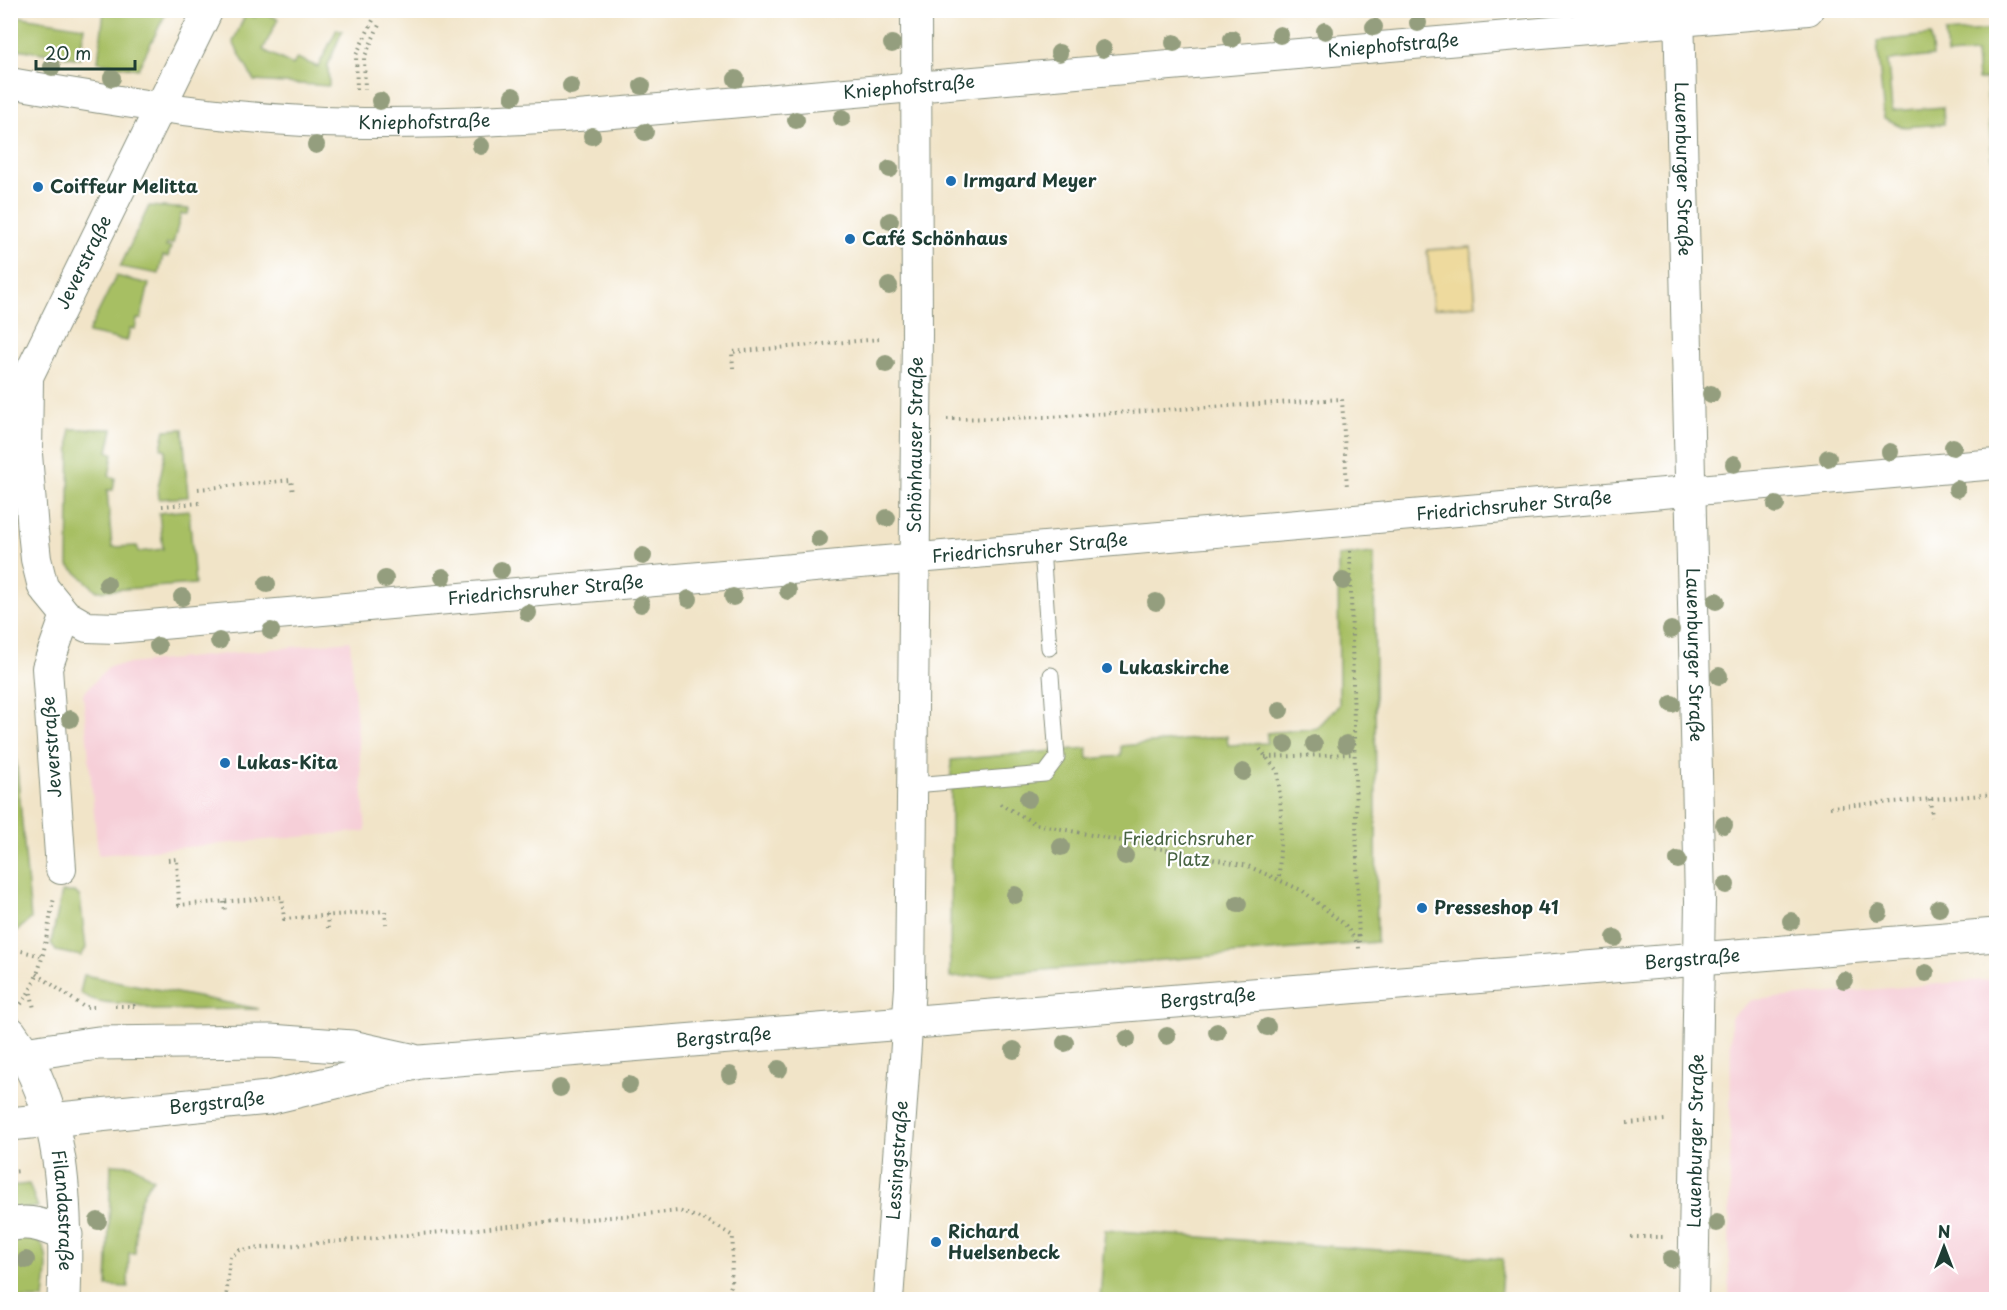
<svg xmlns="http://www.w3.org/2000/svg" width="2007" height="1310" font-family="'Playpen Sans',sans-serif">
  <rect width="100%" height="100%" fill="#fff"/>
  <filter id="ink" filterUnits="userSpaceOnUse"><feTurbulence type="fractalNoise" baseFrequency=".0167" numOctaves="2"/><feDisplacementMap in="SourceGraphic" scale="12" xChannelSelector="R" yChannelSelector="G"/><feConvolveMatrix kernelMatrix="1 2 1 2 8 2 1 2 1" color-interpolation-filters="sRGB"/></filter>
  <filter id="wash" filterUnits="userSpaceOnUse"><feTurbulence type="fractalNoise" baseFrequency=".008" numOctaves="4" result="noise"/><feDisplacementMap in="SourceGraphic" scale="24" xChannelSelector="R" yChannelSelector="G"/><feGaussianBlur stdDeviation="1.35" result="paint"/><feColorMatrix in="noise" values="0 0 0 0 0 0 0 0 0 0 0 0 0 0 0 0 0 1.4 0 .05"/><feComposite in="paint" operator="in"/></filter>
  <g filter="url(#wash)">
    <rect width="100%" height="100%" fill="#f1e4c8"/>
    <g fill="#f6cfd8">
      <path d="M350 641 366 831 98 855 83 694 109 666Z"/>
      <path d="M1996 979V1299H1729L1731 1017 1752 1000Z"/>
    </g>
    <g fill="#a7bf64" stroke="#637e4c" stroke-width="1.5">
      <path d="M104 11H167L138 69 98 62Z"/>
      <path d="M247 11H252L250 15 255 17 259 11 278 19 263 50 293 65 297 58 318 67 337 29 342 31 328 65 329 86 254 81 233 42Z"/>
      <path d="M10 15 84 27 80 59 11 48Z"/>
      <path d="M1996 29V169H1993L1986 79 1978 80 1976 53 1947 55 1945 33Z"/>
      <path d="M1931 35 1933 56 1888 61 1892 111 1943 107 1944 124 1903 127 1884 118 1877 41Z"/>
      <path d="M149 206 189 209 188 214H181L173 244H167L166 247H171L168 257 163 256 159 274 120 267Z"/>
      <path d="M116 276 149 284 141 319H137L135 329 130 328 127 341 88 333Z"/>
      <path d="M70 429H113L108 451 113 454 109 476 115 478 113 490H107L112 547 137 546 138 552 163 549 159 513 189 510 195 584 97 591 68 565Z"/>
      <path d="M183 429 188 497 159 499 158 487 166 450 161 448 165 430Z"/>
      <path d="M1374 553 1377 942 950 978 951 760 1087 748 1088 759 1121 756V746L1227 736 1228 745 1267 743V733L1317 728 1339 705 1338 556Z"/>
      <path d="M10 694 31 919 11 936H10Z"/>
      <path d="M62 892H75L80 897 86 948 81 956 56 951 51 943Z"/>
      <path d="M84 975 259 1009 153 1010C126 997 105 1010 80 993Z"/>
      <path d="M111 1164 133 1165 153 1179C134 1200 136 1226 135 1253H129L128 1287 107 1286Z"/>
      <path d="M29 1184 38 1207 11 1210V1186Z"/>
      <path d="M1105 1230 1503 1259 1500 1299H1100Z"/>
      <path d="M17 1235C24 1237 35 1238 40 1243 52 1253 45 1285 44 1299H16L11 1266 10 1242Z"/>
    </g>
    <path fill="#eeda9e" stroke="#868c69" stroke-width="1.5" d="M1471 247 1476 305 1433 309 1427 250Z"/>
  </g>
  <g filter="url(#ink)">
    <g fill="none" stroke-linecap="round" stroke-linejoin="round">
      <g stroke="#88907e" stroke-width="17">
        <g id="service">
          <path d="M1042 549 1049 648"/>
          <path d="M914 785 1045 774 1057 758 1051 675"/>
        </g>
      </g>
      <g stroke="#88907e" stroke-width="32">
        <g id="minor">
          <path id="s1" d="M1679 10 1700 901 1693 1300"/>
          <path id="s2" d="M10 83C108 100 205 116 304 121 396 126 487 121 578 116L1808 10"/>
          <path id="s3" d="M28 380 27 454 33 531 36 559 43 587 66 615 87 627 116 628 1996 464"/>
          <path id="s4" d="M18 397 208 10"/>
          <path d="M61 869 47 668 66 615"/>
          <path id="s5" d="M888 1300 910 987 917 335 916 10"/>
        </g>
      </g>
      <g stroke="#88907e" stroke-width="35">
        <g id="tertiary">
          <path d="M10 1056 98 1043 270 1041 352 1047 411 1060"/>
          <path id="s6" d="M10 1124 268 1098 420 1062 1996 935"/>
        </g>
      </g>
      <g stroke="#88907e" stroke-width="35">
        <g id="secondary">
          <path id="s7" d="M10 1033C66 1107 67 1211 64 1300"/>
          <path d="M10 1225C31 1219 47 1227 66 1235"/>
        </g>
      </g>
      <g stroke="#88907e" stroke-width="4" stroke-dasharray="1.5 4.5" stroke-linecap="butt">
        <path d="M357 90 356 55 378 10"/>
        <path d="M365 90 364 58 379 25"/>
        <path d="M733 368 732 352 880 339"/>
        <path d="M947 419 1049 417 1342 399 1347 488"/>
        <path d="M198 489 291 480 293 493"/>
        <path d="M162 506 200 503"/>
        <path d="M1350 551 1359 950"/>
        <path d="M1260 749 1278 772 1281 812 1279 880"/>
        <path d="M1265 757 1354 754"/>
        <path d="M1930 799 1932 817"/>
        <path d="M1000 804 1036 824 1248 866 1303 891 1346 926 1358 944"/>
        <path d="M1830 807 1996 794"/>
        <path d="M168 860 177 859 179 905 282 897 284 919 385 911 386 924"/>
        <path d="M224 902 225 913"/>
        <path d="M327 915 328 928"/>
        <path d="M10 948 41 956"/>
        <path d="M37 974 84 1007H96"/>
        <path d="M31 993 34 1009"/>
        <path d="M21 1004C44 975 46 933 54 898"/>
        <path d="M115 1006H134L136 1009"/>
        <path d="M1627 1123 1665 1120"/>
        <path d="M10 1172 21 1171"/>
        <path d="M1631 1237H1663"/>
        <path d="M226 1300 230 1257 240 1250 679 1211 708 1221 733 1236 731 1285 725 1300"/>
      </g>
      <use href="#service" stroke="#fff" stroke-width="15"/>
      <use href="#minor" stroke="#fff" stroke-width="30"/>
      <use href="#tertiary" stroke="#fff" stroke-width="33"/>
      <use href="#secondary" stroke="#fff" stroke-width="33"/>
    </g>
    <g fill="#949e7e">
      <circle cx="1418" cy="23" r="9"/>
      <circle cx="1374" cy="27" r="9"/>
      <circle cx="1325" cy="31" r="9"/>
      <circle cx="1280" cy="35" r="9"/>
      <circle cx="1232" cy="39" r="9"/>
      <circle cx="1174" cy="43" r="9"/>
      <circle cx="892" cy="44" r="9"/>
      <circle cx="1103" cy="49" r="9"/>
      <circle cx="1059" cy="53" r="9"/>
      <circle cx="52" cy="67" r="9"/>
      <circle cx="112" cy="78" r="9"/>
      <circle cx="736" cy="79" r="9"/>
      <circle cx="571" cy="86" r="9"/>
      <circle cx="642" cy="86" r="9"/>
      <circle cx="513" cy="96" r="9"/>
      <circle cx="380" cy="101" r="9"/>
      <circle cx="842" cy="118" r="9"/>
      <circle cx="796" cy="120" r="9"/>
      <circle cx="645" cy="132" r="9"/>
      <circle cx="592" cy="136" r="9"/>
      <circle cx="316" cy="145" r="9"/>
      <circle cx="481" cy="146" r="9"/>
      <circle cx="890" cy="169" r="9"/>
      <circle cx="890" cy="221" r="9"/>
      <circle cx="889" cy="286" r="9"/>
      <circle cx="886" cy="364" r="9"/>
      <circle cx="1711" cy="394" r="9"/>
      <circle cx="1953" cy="447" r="9"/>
      <circle cx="1890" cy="452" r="9"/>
      <circle cx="1828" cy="458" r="9"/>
      <circle cx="1734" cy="464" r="9"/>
      <circle cx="1957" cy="489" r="9"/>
      <circle cx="1776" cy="505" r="9"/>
      <circle cx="887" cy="518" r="9"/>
      <circle cx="819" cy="539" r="9"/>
      <circle cx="643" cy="556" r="9"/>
      <circle cx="501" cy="570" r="9"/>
      <circle cx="443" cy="577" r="9"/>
      <circle cx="385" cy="579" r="9"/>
      <circle cx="1343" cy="581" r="9"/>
      <circle cx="107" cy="584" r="9"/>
      <circle cx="267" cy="584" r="9"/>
      <circle cx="788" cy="591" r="9"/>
      <circle cx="182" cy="597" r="9"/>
      <circle cx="733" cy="597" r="9"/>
      <circle cx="689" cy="599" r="9"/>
      <circle cx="1716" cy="601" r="9"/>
      <circle cx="1156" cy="602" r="9"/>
      <circle cx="641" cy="604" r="9"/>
      <circle cx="528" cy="613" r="9"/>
      <circle cx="1671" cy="630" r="9"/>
      <circle cx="271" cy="631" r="9"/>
      <circle cx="219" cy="641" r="9"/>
      <circle cx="158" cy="646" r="9"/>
      <circle cx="1719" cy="676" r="9"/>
      <circle cx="1672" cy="704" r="9"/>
      <circle cx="1280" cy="710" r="9"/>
      <circle cx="70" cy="719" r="9"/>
      <circle cx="1285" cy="744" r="9"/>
      <circle cx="1314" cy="744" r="9"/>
      <circle cx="1346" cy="744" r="9"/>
      <circle cx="1243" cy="772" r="9"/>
      <circle cx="1028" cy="799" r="9"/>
      <circle cx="1724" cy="825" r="9"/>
      <circle cx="1061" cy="847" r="9"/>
      <circle cx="1125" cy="856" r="9"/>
      <circle cx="1678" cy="860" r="9"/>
      <circle cx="1726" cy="885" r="9"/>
      <circle cx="1015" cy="895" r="9"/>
      <circle cx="1238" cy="904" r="9"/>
      <circle cx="1939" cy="908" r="9"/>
      <circle cx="1879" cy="913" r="9"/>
      <circle cx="1791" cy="921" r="9"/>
      <circle cx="1615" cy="938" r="9"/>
      <circle cx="1926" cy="973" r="9"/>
      <circle cx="1844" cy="980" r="9"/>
      <circle cx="1267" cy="1027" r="9"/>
      <circle cx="1217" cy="1032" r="9"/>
      <circle cx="1167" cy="1036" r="9"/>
      <circle cx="1127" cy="1039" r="9"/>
      <circle cx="1065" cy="1043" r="9"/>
      <circle cx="1014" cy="1050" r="9"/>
      <circle cx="779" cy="1069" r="9"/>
      <circle cx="730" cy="1075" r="9"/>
      <circle cx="629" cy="1085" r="9"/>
      <circle cx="560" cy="1088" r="9"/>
      <circle cx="98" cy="1221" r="9"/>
      <circle cx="1717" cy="1223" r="9"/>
      <circle cx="1671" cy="1259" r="9"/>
      <circle cx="26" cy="1260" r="9"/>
    </g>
  </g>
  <g fill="#1f6fb2" stroke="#fff" stroke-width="2">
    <circle cx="951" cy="181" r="6"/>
    <circle cx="38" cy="187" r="6"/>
    <circle cx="850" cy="239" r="6"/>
    <circle cx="1107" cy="668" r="6"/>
    <circle cx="225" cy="763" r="6"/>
    <circle cx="1422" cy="908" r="6"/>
    <circle cx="936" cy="1242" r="6"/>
  </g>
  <g text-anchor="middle" stroke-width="4.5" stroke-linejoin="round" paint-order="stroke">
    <g font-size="18" fill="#1f3d34" stroke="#fff">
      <text dy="6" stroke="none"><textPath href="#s2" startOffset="1389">Kniephofstraße</textPath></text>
      <text dy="6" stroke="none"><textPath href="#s2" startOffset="903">Kniephofstraße</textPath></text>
      <text dy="6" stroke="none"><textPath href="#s2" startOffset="417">Kniephofstraße</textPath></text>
      <text dy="6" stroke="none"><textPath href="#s1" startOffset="159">Lauenburger Straße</textPath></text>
      <text dy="6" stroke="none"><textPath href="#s4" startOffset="150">Jeverstraße</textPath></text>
      <text dy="6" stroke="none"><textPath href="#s5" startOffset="856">Schönhauser Straße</textPath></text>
      <text dy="6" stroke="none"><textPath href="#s3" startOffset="1701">Friedrichsruher Straße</textPath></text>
      <text dy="6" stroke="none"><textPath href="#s3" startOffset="1215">Friedrichsruher Straße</textPath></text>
      <text dy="6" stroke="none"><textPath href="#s3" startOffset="729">Friedrichsruher Straße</textPath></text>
      <text dy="6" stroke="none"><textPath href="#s1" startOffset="645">Lauenburger Straße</textPath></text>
      <text transform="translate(52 747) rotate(-94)" y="6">Jeverstraße</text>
      <text dy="6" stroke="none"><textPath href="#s6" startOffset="1692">Bergstraße</textPath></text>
      <text dy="6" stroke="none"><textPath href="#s6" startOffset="1206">Bergstraße</textPath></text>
      <text dy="6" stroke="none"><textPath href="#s6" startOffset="720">Bergstraße</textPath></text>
      <text dy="6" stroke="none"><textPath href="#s6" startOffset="208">Bergstraße</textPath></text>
      <text transform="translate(1696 1141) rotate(-89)" y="6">Lauenburger Straße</text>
      <text dy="6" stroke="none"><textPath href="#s5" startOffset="140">Lessingstraße</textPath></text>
      <text dy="6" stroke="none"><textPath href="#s7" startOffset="188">Filandastraße</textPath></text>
    </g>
    <g font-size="18" font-weight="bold" fill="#1f3d34" stroke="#fff" text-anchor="start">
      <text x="963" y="187">Irmgard Meyer</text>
      <text x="50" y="193">Coiffeur Melitta</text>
      <text x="862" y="245">Café Schönhaus</text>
      <text x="1119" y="674">Lukaskirche</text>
      <text x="237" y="769">Lukas-Kita</text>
      <text x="1434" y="914">Presseshop 41</text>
      <text x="948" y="1238">Richard<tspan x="948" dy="21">Huelsenbeck</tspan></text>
    </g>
    <g font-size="18" fill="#486442" stroke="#fff">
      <text x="1188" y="845">Friedrichsruher<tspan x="1188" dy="21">Platz</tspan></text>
    </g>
  </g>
  <rect width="2007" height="1310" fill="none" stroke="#fff" stroke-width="36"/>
  <g transform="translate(1944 1247)" stroke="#ffffff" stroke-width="4.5" paint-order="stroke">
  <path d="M0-4.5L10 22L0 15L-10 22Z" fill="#1f3d34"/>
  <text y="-9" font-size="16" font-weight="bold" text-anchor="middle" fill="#1f3d34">N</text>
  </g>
  <path d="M36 60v9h99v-9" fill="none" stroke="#1f3d34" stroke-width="3"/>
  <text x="45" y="60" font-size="18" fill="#1f3d34" stroke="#ffffff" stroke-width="4.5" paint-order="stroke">20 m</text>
</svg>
